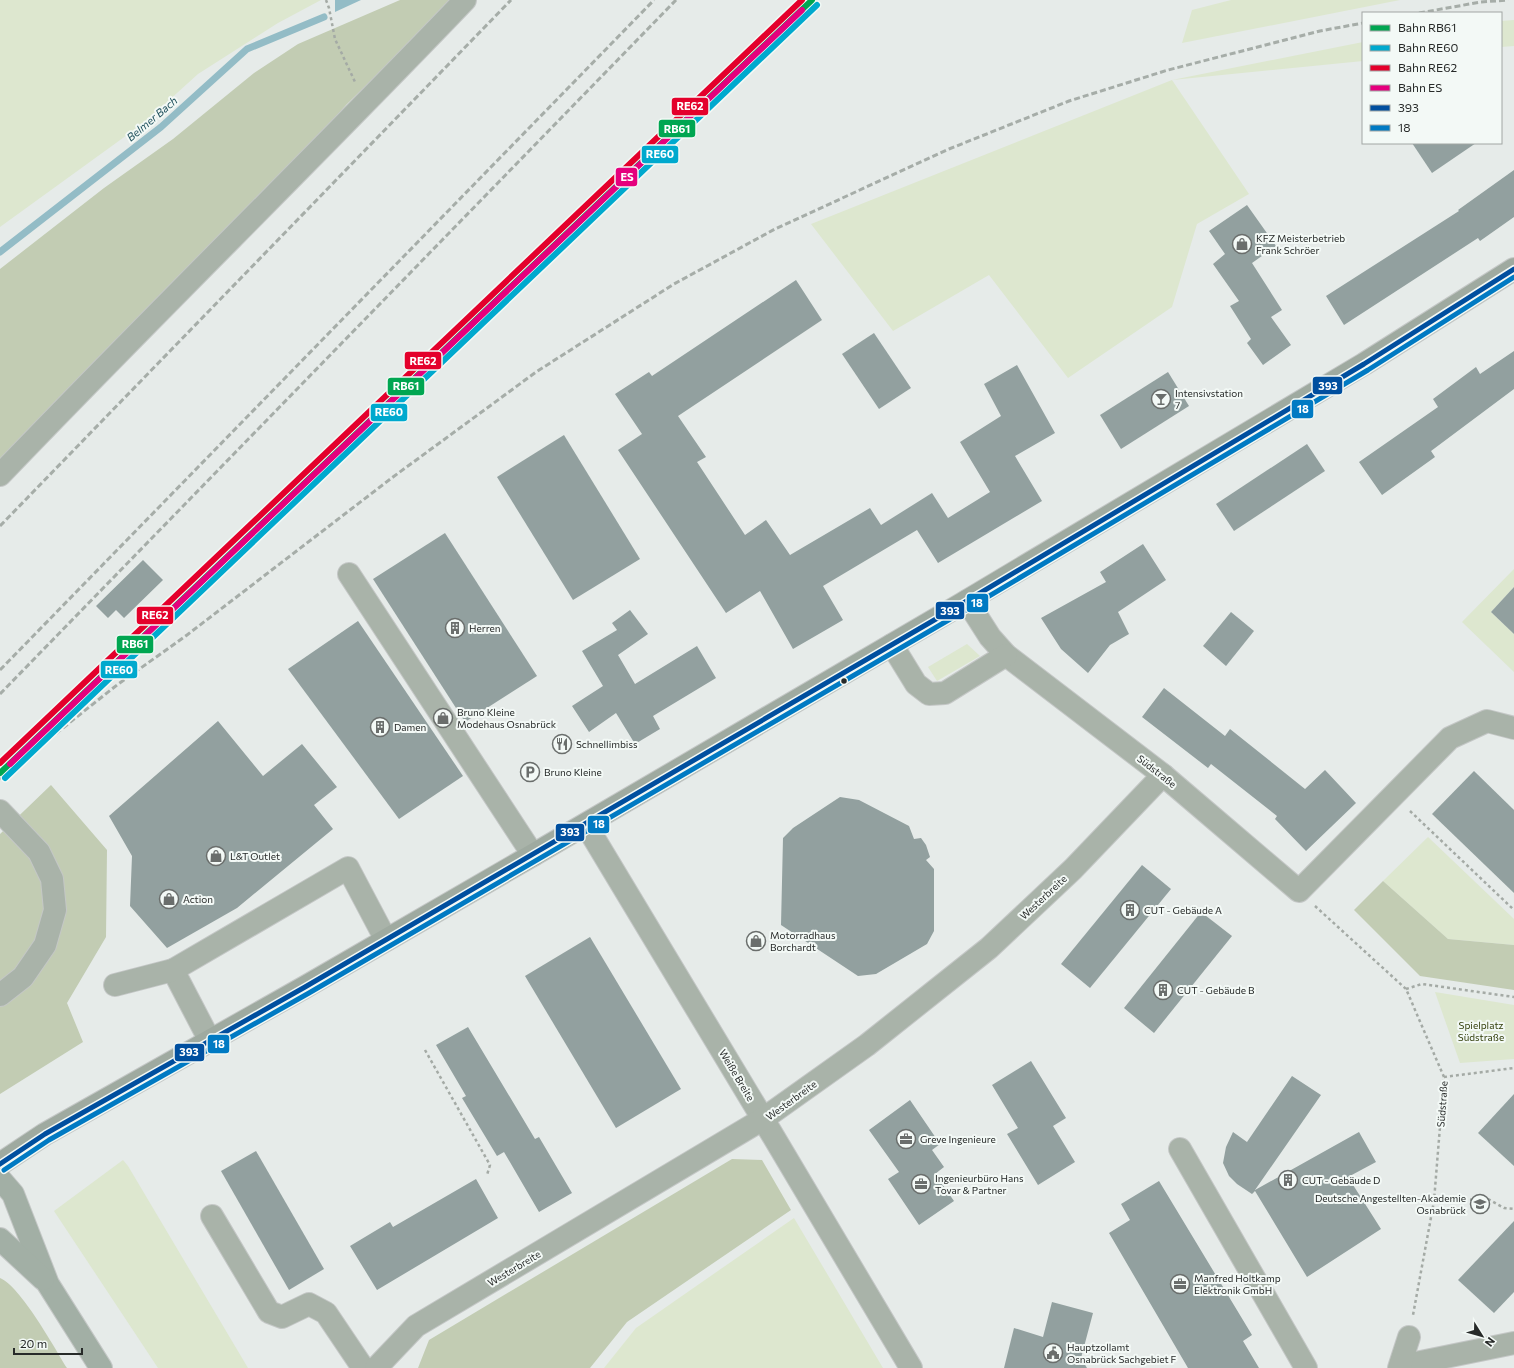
<svg xmlns="http://www.w3.org/2000/svg" width="1514" height="1368" font-family="Commissioner,sans-serif">
  <rect width="100%" height="100%" fill="#e6ebe9"/>
  <g fill="#dde7cf">
    <path d="M0 0H321L278 23 198 74 145 122 0 227Z"/>
    <path d="M1231 0H1400L1182 43 1192 10Z"/>
    <path d="M1514 20V46L1501 47V21Z"/>
    <path d="M1363 42V61L1172 80 1249 194 1197 224 1172 307 1068 378 989 275 893 331 811 224 1172 80Z"/>
    <path d="M1514 569V587L1491 612 1514 634V672L1462 622Z"/>
    <path d="M967 644 980 656 937 681 928 667Z"/>
    <path d="M1428 837 1514 919V945L1448 939 1383 881Z"/>
    <path d="M1435 992 1514 1005V1059L1460 1063Z"/>
    <path d="M123 1160 128 1166 248 1368H158L54 1211Z"/>
    <path d="M794 1218 883 1368H604L636 1328Z"/>
  </g>
  <g fill="#c2ccb3">
    <path d="M400 0H455L347 104 117 362 0 483V269L104 188 173 139 254 73 298 44Z"/>
    <path d="M51 785 107 850 106 937 67 1003 83 1042 0 1094V834Z"/>
    <path d="M1383 881 1448 939 1514 945V990L1420 976 1354 910Z"/>
    <path d="M732 1159 762 1160 791 1210 627 1322 590 1368H418L429 1340Z"/>
    <path d="M0 1278C21 1287 54 1347 67 1368H0Z"/>
  </g>
  <path fill="#93bcc6" d="M335 0H361L335 12Z"/>
  <g fill="none" stroke-linecap="round" stroke-linejoin="round">
    <path stroke="#93bcc6" stroke-width="7" d="M0 252 161 127 247 49 324 17"/>
  </g>
  <g fill="#92a09f">
    <path d="M1412 143H1476L1432 173Z"/>
    <path d="M1514 170V217L1480 241 1478 238 1344 325 1326 296 1459 211 1458 210Z"/>
    <path d="M1247 205 1276 246 1252 263 1282 310 1271 317 1291 345 1263 365 1247 343 1251 339 1230 306 1239 301 1213 264 1225 254 1209 231Z"/>
    <path d="M796 280 822 320 678 416 706 457 697 462 745 535 766 520 790 555 870 508 881 525 932 493 948 518 990 492 960 442 1001 416 984 384 1017 365 1055 433 1015 456 1042 501 938 563 917 530 823 586 843 620 793 649 760 591 726 613 618 450 642 434 615 394 649 372 652 376Z"/>
    <path d="M874 333 911 388 879 409 842 354Z"/>
    <path d="M1514 351V389L1431 451 1435 457 1382 495 1359 462 1438 407 1433 399 1476 367 1480 374Z"/>
    <path d="M1168 372 1189 406 1121 449 1100 415Z"/>
    <path d="M564 435 640 559 573 600 497 477Z"/>
    <path d="M1307 444 1325 471 1234 531 1216 504Z"/>
    <path d="M445 533 537 676 465 722 373 579Z"/>
    <path d="M1143 544 1166 580 1118 612 1129 634 1110 645 1088 673 1061 649 1041 618 1106 582 1100 572Z"/>
    <path d="M143 560 163 580 124 618 116 610 108 618 96 606Z"/>
    <path d="M1514 587V634L1491 612Z"/>
    <path d="M630 610 648 634 618 655 635 684 697 646 716 678 653 716 660 729 635 744 616 713 589 732 572 706 603 686 582 651 617 630 612 623Z"/>
    <path d="M1231 612 1254 631 1226 666 1203 646Z"/>
    <path d="M358 621 463 776 399 819 288 669Z"/>
    <path d="M1164 688 1225 736 1230 729 1305 789 1325 770 1356 803 1306 851 1275 819 1277 816 1211 764 1208 768 1142 717Z"/>
    <path d="M218 721 263 776 302 744 337 787 314 805 333 829 237 908 167 948 130 906 132 856 109 816Z"/>
    <path d="M1474 771 1514 810V893L1432 814Z"/>
    <path d="M840 797 859 800 909 826 914 839 921 838 926 845 930 857 926 860 934 869V931L927 944 876 974 858 976 781 925 783 838 793 828Z"/>
    <path d="M1142 865 1171 889 1090 988 1061 964Z"/>
    <path d="M1201 912 1232 936 1154 1033 1124 1008Z"/>
    <path d="M590 937 681 1089 616 1128 525 976Z"/>
    <path d="M468 1027 535 1139 539 1137 572 1193 539 1212 504 1152 497 1156 462 1098 466 1096 436 1045Z"/>
    <path d="M1031 1061 1066 1118 1053 1126 1075 1162 1038 1185 1007 1134 1018 1128 992 1085Z"/>
    <path d="M1292 1076 1321 1095 1255 1190 1359 1132 1376 1162 1348 1177 1381 1229 1307 1277 1255 1191 1252 1194 1237 1184 1229 1176 1223 1163 1226 1147 1233 1132 1247 1142Z"/>
    <path d="M1514 1094V1166L1478 1133Z"/>
    <path d="M910 1100 940 1144 932 1150 944 1167 935 1174 954 1201 919 1225 888 1179 899 1172 869 1130Z"/>
    <path d="M256 1151 324 1269 289 1290 221 1171Z"/>
    <path d="M476 1179 498 1218 377 1290 350 1246 390 1222 393 1227Z"/>
    <path d="M1159 1181 1252 1335 1243 1341 1259 1368H1188L1109 1233 1130 1220 1121 1204Z"/>
    <path d="M1514 1221V1292L1494 1313 1458 1280Z"/>
    <path d="M1052 1302 1093 1313 1081 1358 1087 1368H1004L1014 1328 1043 1337Z"/>
  </g>
  <g fill="none" stroke-linecap="round" stroke-linejoin="round">
    <g stroke="#c4c7c6" stroke-width="24">
      <g id="minor">
        <path d="M0 475C153 315 312 160 465 0"/>
        <path d="M349 574 533 855"/>
        <path d="M967 601 990 637 1006 655 1163 775 1299 891 1450 738 1487 721 1514 728"/>
        <path d="M892 645 916 684 929 694 945 693 1006 655"/>
        <path d="M0 811 39 852 52 879 55 910 45 945 23 977 0 995"/>
        <path d="M586 825 763 1119 911 1368"/>
        <path d="M173 970 210 1041"/>
        <path d="M115 985 173 970 348 868 386 940"/>
        <path d="M1180 1149 1306 1368"/>
        <path d="M212 1216 269 1312 282 1317 309 1304 326 1313 363 1368"/>
        <path d="M1401 1366 1514 1343"/>
        <path d="M376 1368 416 1326 763 1119 867 1045 989 948 1073 869 1163 775"/>
        <path d="M1399 1368 1409 1337"/>
      </g>
    </g>
    <g stroke="#c4c7c6" stroke-width="24">
      <path id="major" d="M0 1164 45 1134 305 987 533 855 960 605 1364 364 1514 269"/>
    </g>
    <g stroke="#c4c7c6" stroke-width="24">
      <g id="highway">
        <path d="M0 1179 13 1194 48 1284 101 1368"/>
        <path d="M0 1239 43 1279"/>
      </g>
    </g>
    <g stroke="#a4aaa5" stroke-width="2.5" stroke-dasharray="3 3" stroke-linecap="butt">
      <path d="M326 0 329 8 335 39 355 82"/>
      <path d="M1410 811 1514 910"/>
      <path d="M1315 906 1406 989 1444 1077 1434 1201 1413 1315"/>
      <path d="M1406 989 1422 984 1514 997"/>
      <path d="M425 1050 490 1165 487 1175"/>
      <path d="M1444 1077 1514 1068"/>
      <path d="M1434 1201 1488 1199 1504 1208 1514 1209"/>
    </g>
    <use href="#minor" stroke="#a9b3a9" stroke-width="22"/>
    <use href="#major" stroke="#9faaa0" stroke-width="22"/>
    <use href="#highway" stroke="#a2afa5" stroke-width="22"/>
    <g stroke="#a6ada8" stroke-width="3" stroke-dasharray="6 3" stroke-linecap="butt">
      <path d="M1419 13 1481 2 1508 0"/>
      <path d="M0 526 511 0"/>
      <path d="M0 670 654 0"/>
      <path d="M0 694 676 0"/>
      <path d="M0 779 20 762 117 685 187 635 393 477 483 411 536 372 674 284 775 229 949 149 1069 101 1168 70 1320 31 1363 23"/>
    </g>
    <g stroke="#f3f9f6" stroke-width="8">
      <path id="bus-1" d="M0 1164 45 1134 305 987 960 605 1364 364 1514 269"/>
    </g>
    <g stroke="#f3f9f6" stroke-width="8">
      <path id="bus-2" d="M4 1170 49 1140 309 993 964 611 1368 370 1514 277"/>
    </g>
    <use href="#bus-1" stroke="#004f9f" stroke-width="5"/>
    <use href="#bus-2" stroke="#007ac3" stroke-width="5"/>
    <g stroke="#f3f9f6" stroke-width="9">
      <path id="rail-1" d="M0 773 812 0"/>
    </g>
    <g stroke="#f3f9f6" stroke-width="9">
      <path id="rail-2" d="M5 778 817 5"/>
    </g>
    <g stroke="#f3f9f6" stroke-width="9">
      <path id="rail-3" d="M0 763 802 0"/>
    </g>
    <g stroke="#f3f9f6" stroke-width="9">
      <path id="rail-4" d="M10 764 802 10"/>
    </g>
    <use href="#rail-1" stroke="#00a651" stroke-width="6"/>
    <use href="#rail-2" stroke="#00a9ce" stroke-width="6"/>
    <use href="#rail-3" stroke="#e4002b" stroke-width="6"/>
    <use href="#rail-4" stroke="#e5007d" stroke-width="6"/>
  </g>
  <defs>
    <g id="shop-ring" transform="scale(1)"><circle r="9.5" fill="#f3f9f6" stroke="#6a6e6c" stroke-width="1.5"/><path d="M-5-2.5h2.3a2.7 3.5 0 0 1 5.4 0H5L5.5 6h-11ZM-1.5-2.5h3a1.5 2.3 0 0 0-3 0Z" fill="#6a6e6c"/></g>
    <g id="bar-ring" transform="scale(1)"><circle r="9.5" fill="#f3f9f6" stroke="#6a6e6c" stroke-width="1.5"/><path d="M-6-5H6L.8 .8V4.5H3.5V6h-7V4.5H-.8V.8Z" fill="#6a6e6c"/></g>
    <g id="building-ring" transform="scale(1)"><circle r="9.5" fill="#f3f9f6" stroke="#6a6e6c" stroke-width="1.5"/><path d="M-4-6H4V6H1V3H-1V6H-4ZM-2.5-4.3h1.7v1.8h-1.7ZM.8-4.3h1.7v1.8H.8ZM-2.5-1h1.7V.8h-1.7ZM.8-1h1.7V.8H.8Z" fill="#6a6e6c"/></g>
    <g id="restaurant-ring" transform="scale(1)"><circle r="9.5" fill="#f3f9f6" stroke="#6a6e6c" stroke-width="1.5"/><path d="M-5-6h1v4h1v-4h1v4h1v-4h1v5L-1.5 .5V6h-2V.5L-5-1ZM5-6V6H3V1.5H1.5Q1.5-4 5-6Z" fill="#6a6e6c"/></g>
    <g id="parking-ring" transform="scale(1)"><circle r="9.5" fill="#f3f9f6" stroke="#6a6e6c" stroke-width="1.5"/><path d="M-3.5-5.5H1a3.5 3.5 0 0 1 0 7H-1V5.5H-3.5ZM-1-3.4V-.6H.8a1.4 1.4 0 0 0 0-2.8Z" fill="#6a6e6c"/></g>
    <g id="office-ring" transform="scale(1)"><circle r="9.5" fill="#f3f9f6" stroke="#6a6e6c" stroke-width="1.5"/><path d="M-6-3h4V-5.5h4V-3h4V5H-6ZM-1-4.5V-3h2v-1.5ZM-6 0V1H6V0Z" fill="#6a6e6c"/></g>
    <g id="school-ring" transform="scale(1)"><circle r="9.5" fill="#f3f9f6" stroke="#6a6e6c" stroke-width="1.5"/><path d="M0-5L7-2L0 1L-7-2ZM-4 1L0 2.5L4 1V4Q0 6-4 4Z" fill="#6a6e6c"/></g>
    <g id="civic-ring" transform="scale(1)"><circle r="9.5" fill="#f3f9f6" stroke="#6a6e6c" stroke-width="1.5"/><path d="M-.6-6.5H3V-4.5H.6V-3L4-1V1h2V6H-6V1h2V-1L-.6-3ZM-1.2 2.5V6h2.4V2.5Z" fill="#6a6e6c"/></g>
  </defs>
  <g fill-rule="evenodd">
    <use href="#shop-ring" x="1242" y="244"/>
    <use href="#bar-ring" x="1161" y="399"/>
    <use href="#building-ring" x="455" y="628"/>
    <use href="#shop-ring" x="443" y="718"/>
    <use href="#building-ring" x="380" y="727"/>
    <use href="#restaurant-ring" x="562" y="744"/>
    <use href="#parking-ring" x="530" y="772"/>
    <use href="#shop-ring" x="216" y="856"/>
    <use href="#shop-ring" x="169" y="899"/>
    <use href="#building-ring" x="1130" y="910"/>
    <use href="#shop-ring" x="756" y="941"/>
    <use href="#building-ring" x="1163" y="990"/>
    <use href="#office-ring" x="906" y="1139"/>
    <use href="#building-ring" x="1288" y="1180"/>
    <use href="#office-ring" x="921" y="1184"/>
    <use href="#school-ring" x="1480" y="1204"/>
    <use href="#office-ring" x="1180" y="1284"/>
    <use href="#civic-ring" x="1053" y="1353"/>
  </g>
  <circle fill="#272a29" stroke="#f3f9f6" stroke-width="1.5" cx="844" cy="681" r="3.5"/>
  <g text-anchor="middle" stroke-width="4" stroke-linejoin="round" paint-order="stroke">
    <g font-size="10" fill="#272a29" stroke="#f3f9f6" text-anchor="start">
      <text x="1256" y="242">KFZ Meisterbetrieb<tspan x="1256" dy="12">Frank Schröer</tspan></text>
      <text x="1175" y="397">Intensivstation<tspan x="1175" dy="12">7</tspan></text>
      <text x="469" y="632">Herren</text>
      <text x="457" y="716">Bruno Kleine<tspan x="457" dy="12">Modehaus Osnabrück</tspan></text>
      <text x="394" y="731">Damen</text>
      <text x="576" y="748">Schnellimbiss</text>
      <text x="544" y="776">Bruno Kleine</text>
      <text x="230" y="860">L&amp;T Outlet</text>
      <text x="183" y="903">Action</text>
      <text x="1144" y="914">CUT - Gebäude A</text>
      <text x="770" y="939">Motorradhaus<tspan x="770" dy="12">Borchardt</tspan></text>
      <text x="1177" y="994">CUT - Gebäude B</text>
      <text x="920" y="1143">Greve Ingenieure</text>
      <text x="935" y="1182">Ingenieurbüro Hans<tspan x="935" dy="12">Tovar &amp; Partner</tspan></text>
      <text x="1302" y="1184">CUT - Gebäude D</text>
      <text x="1466" y="1202" text-anchor="end">Deutsche Angestellten-Akademie<tspan x="1466" dy="12">Osnabrück</tspan></text>
      <text x="1194" y="1282">Manfred Holtkamp<tspan x="1194" dy="12">Elektronik GmbH</tspan></text>
      <text x="1067" y="1351">Hauptzollamt<tspan x="1067" dy="12">Osnabrück Sachgebiet F</tspan></text>
    </g>
    <g font-size="10" fill="#272a29" stroke="#f3f9f6">
      <text transform="translate(1157 771) rotate(38)" y="4">Südstraße</text>
      <text transform="translate(1043 897) rotate(-43)" y="4">Westerbreite</text>
      <text transform="translate(737 1075) rotate(59)" y="4">Weiße Breite</text>
      <text transform="translate(791 1100) rotate(-36)" y="4">Westerbreite</text>
      <text transform="translate(1442 1104) rotate(-86)" y="4">Südstraße</text>
      <text transform="translate(514 1268) rotate(-31)" y="4">Westerbreite</text>
    </g>
    <g font-size="10" fill="#34400c" stroke="#f3f9f6">
      <text x="1481" y="1029">Spielplatz<tspan x="1481" dy="12">Südstraße</tspan></text>
    </g>
    <g font-size="11" font-style="italic" fill="#1f505c" stroke="#f3f9f6">
      <text transform="translate(152 119) rotate(-40)" y="4">Belmer Bach</text>
    </g>
  </g>
  <g stroke="#f3f9f6" stroke-width="1.5">
    <rect x="671" y="97" width="38" height="19" rx="4" fill="#e4002b"/>
    <rect x="658" y="119" width="38" height="19" rx="4" fill="#00a651"/>
    <rect x="641" y="145" width="38" height="19" rx="4" fill="#00a9ce"/>
    <rect x="615" y="167" width="23" height="20" rx="4" fill="#e5007d"/>
    <rect x="404" y="351" width="38" height="19" rx="4" fill="#e4002b"/>
    <rect x="1312" y="376" width="31" height="19" rx="4" fill="#004f9f"/>
    <rect x="387" y="377" width="38" height="19" rx="4" fill="#00a651"/>
    <rect x="1291" y="399" width="23" height="20" rx="4" fill="#007ac3"/>
    <rect x="370" y="403" width="38" height="19" rx="4" fill="#00a9ce"/>
    <rect x="966" y="593" width="23" height="20" rx="4" fill="#007ac3"/>
    <rect x="935" y="601" width="30" height="19" rx="4" fill="#004f9f"/>
    <rect x="136" y="606" width="38" height="19" rx="4" fill="#e4002b"/>
    <rect x="116" y="635" width="38" height="19" rx="4" fill="#00a651"/>
    <rect x="100" y="660" width="38" height="19" rx="4" fill="#00a9ce"/>
    <rect x="587" y="815" width="23" height="19" rx="4" fill="#007ac3"/>
    <rect x="555" y="823" width="30" height="19" rx="4" fill="#004f9f"/>
    <rect x="207" y="1034" width="23" height="20" rx="4" fill="#007ac3"/>
    <rect x="174" y="1043" width="31" height="19" rx="4" fill="#004f9f"/>
  </g>
  <g font-size="11" text-anchor="middle" font-weight="bold" fill="#fff">
    <text x="690" y="110">RE62</text>
    <text x="677" y="133">RB61</text>
    <text x="660" y="158">RE60</text>
    <text x="627" y="181">ES</text>
    <text x="423" y="365">RE62</text>
    <text x="1328" y="390">393</text>
    <text x="406" y="390">RB61</text>
    <text x="1303" y="413">18</text>
    <text x="389" y="416">RE60</text>
    <text x="977" y="607">18</text>
    <text x="950" y="615">393</text>
    <text x="155" y="619">RE62</text>
    <text x="135" y="648">RB61</text>
    <text x="119" y="674">RE60</text>
    <text x="599" y="828">18</text>
    <text x="570" y="836">393</text>
    <text x="219" y="1048">18</text>
    <text x="189" y="1056">393</text>
  </g>
  <rect x="1362" y="12" width="140" height="132" fill="#f3f9f6" stroke="#a1a6a4"/>
  <rect x="1370" y="25" width="20" height="6" fill="#00a651" stroke="#a1a6a4"/>
  <text x="1398" y="32" font-size="12" fill="#272a29">Bahn RB61</text>
  <rect x="1370" y="45" width="20" height="6" fill="#00a9ce" stroke="#a1a6a4"/>
  <text x="1398" y="52" font-size="12" fill="#272a29">Bahn RE60</text>
  <rect x="1370" y="65" width="20" height="6" fill="#e4002b" stroke="#a1a6a4"/>
  <text x="1398" y="72" font-size="12" fill="#272a29">Bahn RE62</text>
  <rect x="1370" y="85" width="20" height="6" fill="#e5007d" stroke="#a1a6a4"/>
  <text x="1398" y="92" font-size="12" fill="#272a29">Bahn ES</text>
  <rect x="1370" y="105" width="20" height="6" fill="#004f9f" stroke="#a1a6a4"/>
  <text x="1398" y="112" font-size="12" fill="#272a29">393</text>
  <rect x="1370" y="125" width="20" height="6" fill="#007ac3" stroke="#a1a6a4"/>
  <text x="1398" y="132" font-size="12" fill="#272a29">18</text>
  <g transform="translate(1482 1336) rotate(127)" stroke="#f3f9f6" stroke-width="3" paint-order="stroke">
  <path d="M0-3L7 15L0 10L-7 15Z" fill="#272a29"/>
  <text y="-6" font-size="11" font-weight="bold" text-anchor="middle" fill="#272a29">N</text>
  </g>
  <path d="M14 1348v6h68v-6" fill="none" stroke="#272a29" stroke-width="2"/>
  <text x="20" y="1348" font-size="12" fill="#272a29" stroke="#f3f9f6" stroke-width="3" paint-order="stroke">20 m</text>
</svg>
